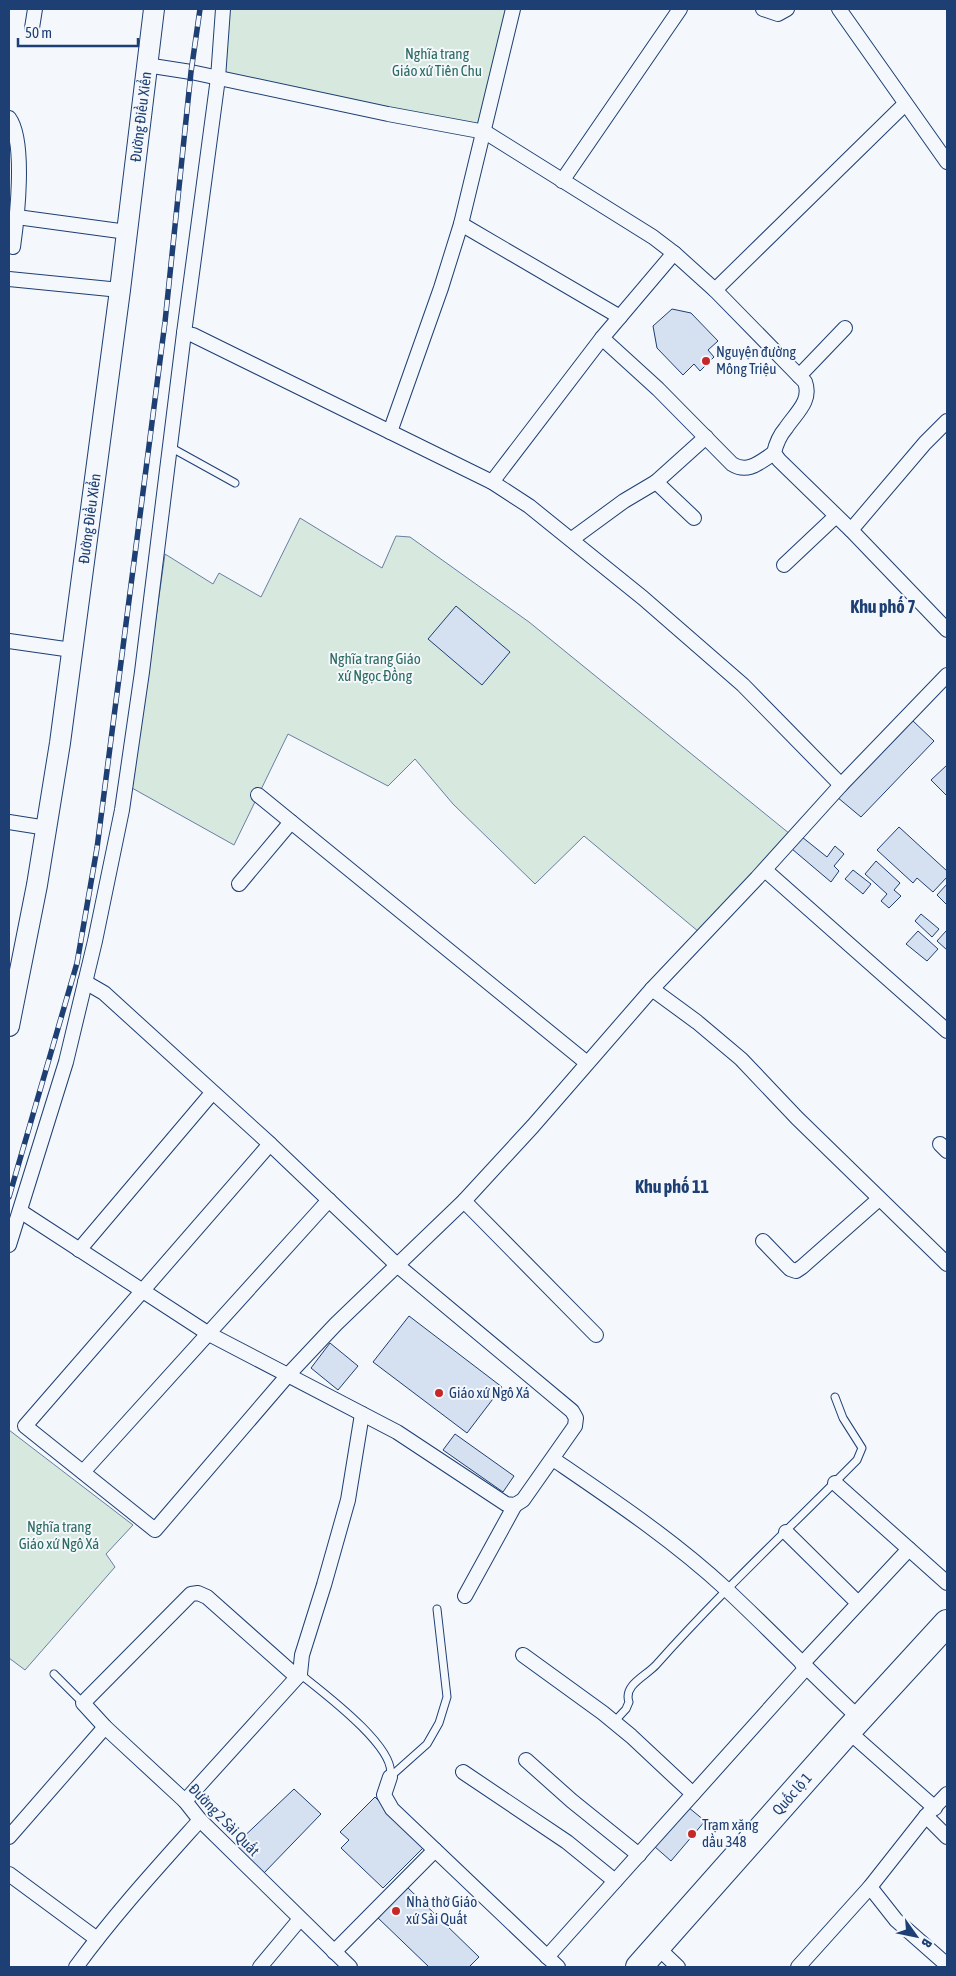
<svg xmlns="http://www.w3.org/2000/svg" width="956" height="1976" font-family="'Asap Condensed',sans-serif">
  <rect width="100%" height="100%" fill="#f4f7fb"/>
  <g fill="#d7e8df" stroke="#687fa3">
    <path d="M228 9H506L480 125 386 108 224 73Z"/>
    <path d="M300 518 382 568 396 536 410 537 529 622 790 834 699 932 584 836 535 884 453 804 415 759 388 786 288 734 234 845 132 788 165 554 213 584 219 573 261 597Z"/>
    <path d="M9 1430 133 1525 106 1554 115 1567 25 1670 9 1658Z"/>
  </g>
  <g fill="#d5e0f0" stroke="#1d3f73">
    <path d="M672 309 691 313 718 341 708 350 714 357 700 371 694 364 683 375 657 348 653 326Z"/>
    <path d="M456 606 510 652 482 685 428 639Z"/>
    <path d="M912 720 934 741 861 817 837 797Z"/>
    <path d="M947 765V796L931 780Z"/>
    <path d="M899 827 947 871V877L933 892 917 878 913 883 877 850Z"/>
    <path d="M802 837 827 857 835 846 844 854 834 866 839 871 831 882 792 849Z"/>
    <path d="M876 861 900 883 894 890 901 896 889 908 881 901 887 894 865 874Z"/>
    <path d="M853 870 871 884 863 894 845 879Z"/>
    <path d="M947 884V905L937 895Z"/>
    <path d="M921 914 939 929 932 937 915 921Z"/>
    <path d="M918 931 938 949 927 961 906 944Z"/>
    <path d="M946 931 947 933V950L937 941Z"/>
    <path d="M409 1316 502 1387 467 1433 373 1362Z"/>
    <path d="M330 1343 358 1366 338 1390 311 1368Z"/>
    <path d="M455 1434 514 1476 503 1492 443 1450Z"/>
    <path d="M294 1789 321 1814 263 1874 235 1845Z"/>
    <path d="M375 1797 425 1846 383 1888 341 1848 349 1840 340 1832Z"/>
    <path d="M688 1807 705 1821 671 1861 654 1846Z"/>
    <path d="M406 1886 479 1957 469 1967H429L377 1917Z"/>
  </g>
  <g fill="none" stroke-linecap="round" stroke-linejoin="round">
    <g stroke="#1d3f73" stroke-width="9">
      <g id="lane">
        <path d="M170 447 235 483"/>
        <path d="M54 1674 83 1703"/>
        <path d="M300 1674C321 1691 398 1748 390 1776"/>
        <path d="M614 1722 626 1709 629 1702C623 1685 646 1676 656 1665 720 1593 790 1528 857 1460L862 1448 843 1418 835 1397"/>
        <path d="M390 1777 427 1744 439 1723 447 1697 437 1609"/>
      </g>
    </g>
    <g stroke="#1d3f73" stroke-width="16">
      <g id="street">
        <path d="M763 9 778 14 787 9"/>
        <path d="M839 9 947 162"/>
        <path d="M32 28 35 9"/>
        <path d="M146 65 191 72 388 114 485 132 653 237 674 253 715 290 805 382C812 401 796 413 786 428 780 435 776 444 774 453L779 460 851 530 947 630"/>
        <path d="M9 118C26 141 17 219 13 247"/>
        <path d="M562 181 680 9"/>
        <path d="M17 217 127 232"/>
        <path d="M461 224 620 317"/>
        <path d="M9 279 120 290"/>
        <path d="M715 290 905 104"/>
        <path d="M184 333 218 78 223 9"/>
        <path d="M602 338 658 389 732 464C748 474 760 462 774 453"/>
        <path d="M799 376 845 328"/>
        <path d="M390 432 441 288 461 224 513 9"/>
        <path d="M492 482 602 338 674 253"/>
        <path d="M656 482 706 437"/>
        <path d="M851 530 925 443 947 421"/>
        <path d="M572 539 624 501 656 482 694 518"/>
        <path d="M784 565 836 516"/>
        <path d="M9 641 72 650"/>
        <path d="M258 795 587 1063"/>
        <path d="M9 822 47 828"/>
        <path d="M765 870 947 1031"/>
        <path d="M239 884 291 822"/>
        <path d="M652 989 697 1022 741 1059 797 1118 947 1264"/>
        <path d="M270 1144 25 1426 155 1530 288 1375 336 1324 464 1201 533 1126 652 989 757 878 841 785 947 675"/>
        <path d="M940 1144 947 1151"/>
        <path d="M464 1201 596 1335"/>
        <path d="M20 1211 209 1334 397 1432 506 1504 515 1505 523 1500 575 1426 576 1418 572 1411 397 1265 270 1144 104 993 85 982"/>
        <path d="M763 1241 790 1269 796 1271 802 1267 879 1199"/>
        <path d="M9 1245 66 1062 95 941 122 810 142 672 184 333 193 335 492 482 529 506 643 598 743 685 841 785"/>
        <path d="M79 1250 212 1093"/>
        <path d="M553 1459C613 1500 673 1540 726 1589 771 1631 814 1676 859 1718"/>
        <path d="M83 1472 329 1200"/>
        <path d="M835 1483 947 1583"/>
        <path d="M786 1532 858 1603"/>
        <path d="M465 1596 515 1505"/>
        <path d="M523 1655 603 1713 631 1736 693 1794"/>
        <path d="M802 1664 909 1549"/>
        <path d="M297 1677 207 1597 198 1593 191 1594 83 1703 105 1727 185 1801 200 1820 350 1967"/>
        <path d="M848 1731 935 1808"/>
        <path d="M526 1760 572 1801 639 1855"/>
        <path d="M463 1772 567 1842 615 1881"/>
        <path d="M390 1777 384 1795 392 1809 558 1967"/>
        <path d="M185 1801 300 1674 302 1655 324 1585 348 1500 362 1414"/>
        <path d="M926 1816 947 1837"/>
        <path d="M9 1837 105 1727"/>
        <path d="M9 1874 97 1939"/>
        <path d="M870 1887 896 1920 947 1965"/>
        <path d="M657 1947 678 1967"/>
        <path d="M334 1952 435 1850"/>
        <path d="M547 1957 806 1668"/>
        <path d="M76 1967C114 1915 157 1868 200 1820"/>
        <path d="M260 1967 300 1919"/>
        <path d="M798 1967 870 1887 926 1816 947 1794"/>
      </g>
    </g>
    <g stroke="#1d3f73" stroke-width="22">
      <g id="secondary">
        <path id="s1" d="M9 1026 37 885 60 743 120 290 154 9"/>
      </g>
    </g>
    <g stroke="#1d3f73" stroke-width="28">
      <g id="highway">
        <path id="s2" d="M639 1967 848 1731 947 1623"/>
      </g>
    </g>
    <use href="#lane" stroke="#f4f7fb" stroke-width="7"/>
    <use href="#street" stroke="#f4f7fb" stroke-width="14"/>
    <use href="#secondary" stroke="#f4f7fb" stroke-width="20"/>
    <use href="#highway" stroke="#f4f7fb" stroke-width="26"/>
    <g stroke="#1d3f73" stroke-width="5.5">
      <path id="rail" d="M9 1197 77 963 97 848 165 322 191 72 200 9"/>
    </g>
    <use href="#rail" stroke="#f4f7fb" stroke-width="4" stroke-dasharray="11" stroke-linecap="butt"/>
  </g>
  <g fill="#c62828" stroke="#f4f7fb" stroke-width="2">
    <circle cx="706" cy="361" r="5"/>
    <circle cx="439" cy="1393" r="5"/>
    <circle cx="692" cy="1834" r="5"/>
    <circle cx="396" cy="1911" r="5"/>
  </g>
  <g text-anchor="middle" stroke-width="4" stroke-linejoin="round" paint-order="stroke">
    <g font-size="15" fill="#2c6c60" stroke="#f4f7fb">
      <text x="437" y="59">Nghĩa trang<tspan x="437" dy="17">Giáo xứ Tiên Chu</tspan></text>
      <text x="375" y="664">Nghĩa trang Giáo<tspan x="375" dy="17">xứ Ngọc Đồng</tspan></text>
      <text x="59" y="1532">Nghĩa trang<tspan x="59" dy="17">Giáo xứ Ngô Xá</tspan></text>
    </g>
    <g font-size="15" fill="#1d3f73" stroke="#f4f7fb">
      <text dy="5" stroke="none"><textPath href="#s1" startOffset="919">Đường Điều Xiển</textPath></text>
      <text dy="5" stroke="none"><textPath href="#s1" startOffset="514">Đường Điều Xiển</textPath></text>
      <text dy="5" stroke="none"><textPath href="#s2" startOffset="231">Quốc lộ 1</textPath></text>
      <text transform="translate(224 1820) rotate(46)" y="5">Đường 2 Sài Quất</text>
    </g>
    <g font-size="15" fill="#1d3f73" stroke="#f4f7fb" text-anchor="start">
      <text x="716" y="357">Nguyện đường<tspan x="716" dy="17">Mông Triệu</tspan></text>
      <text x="449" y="1398">Giáo xứ Ngô Xá</text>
      <text x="702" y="1830">Trạm xăng<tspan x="702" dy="17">dầu 348</tspan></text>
      <text x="406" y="1907">Nhà thờ Giáo<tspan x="406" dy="17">xứ Sài Quất</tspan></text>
    </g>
    <g font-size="18" font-weight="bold" fill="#1d3f73" stroke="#f4f7fb">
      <text x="883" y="613">Khu phố 7</text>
      <text x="672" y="1193">Khu phố 11</text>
    </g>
  </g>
  <rect width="956" height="1976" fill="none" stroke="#1d3f73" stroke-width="20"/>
  <g transform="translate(916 1936) rotate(123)" stroke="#f4f7fb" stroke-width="4" paint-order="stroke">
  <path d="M0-4L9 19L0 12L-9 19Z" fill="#1d3f73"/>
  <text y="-8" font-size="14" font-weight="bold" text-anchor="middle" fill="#1d3f73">B</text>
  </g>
  <path d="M18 38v8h120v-8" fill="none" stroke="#1d3f73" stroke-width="2.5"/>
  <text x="25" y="38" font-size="15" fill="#1d3f73" stroke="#f4f7fb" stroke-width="4" paint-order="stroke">50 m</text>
</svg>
